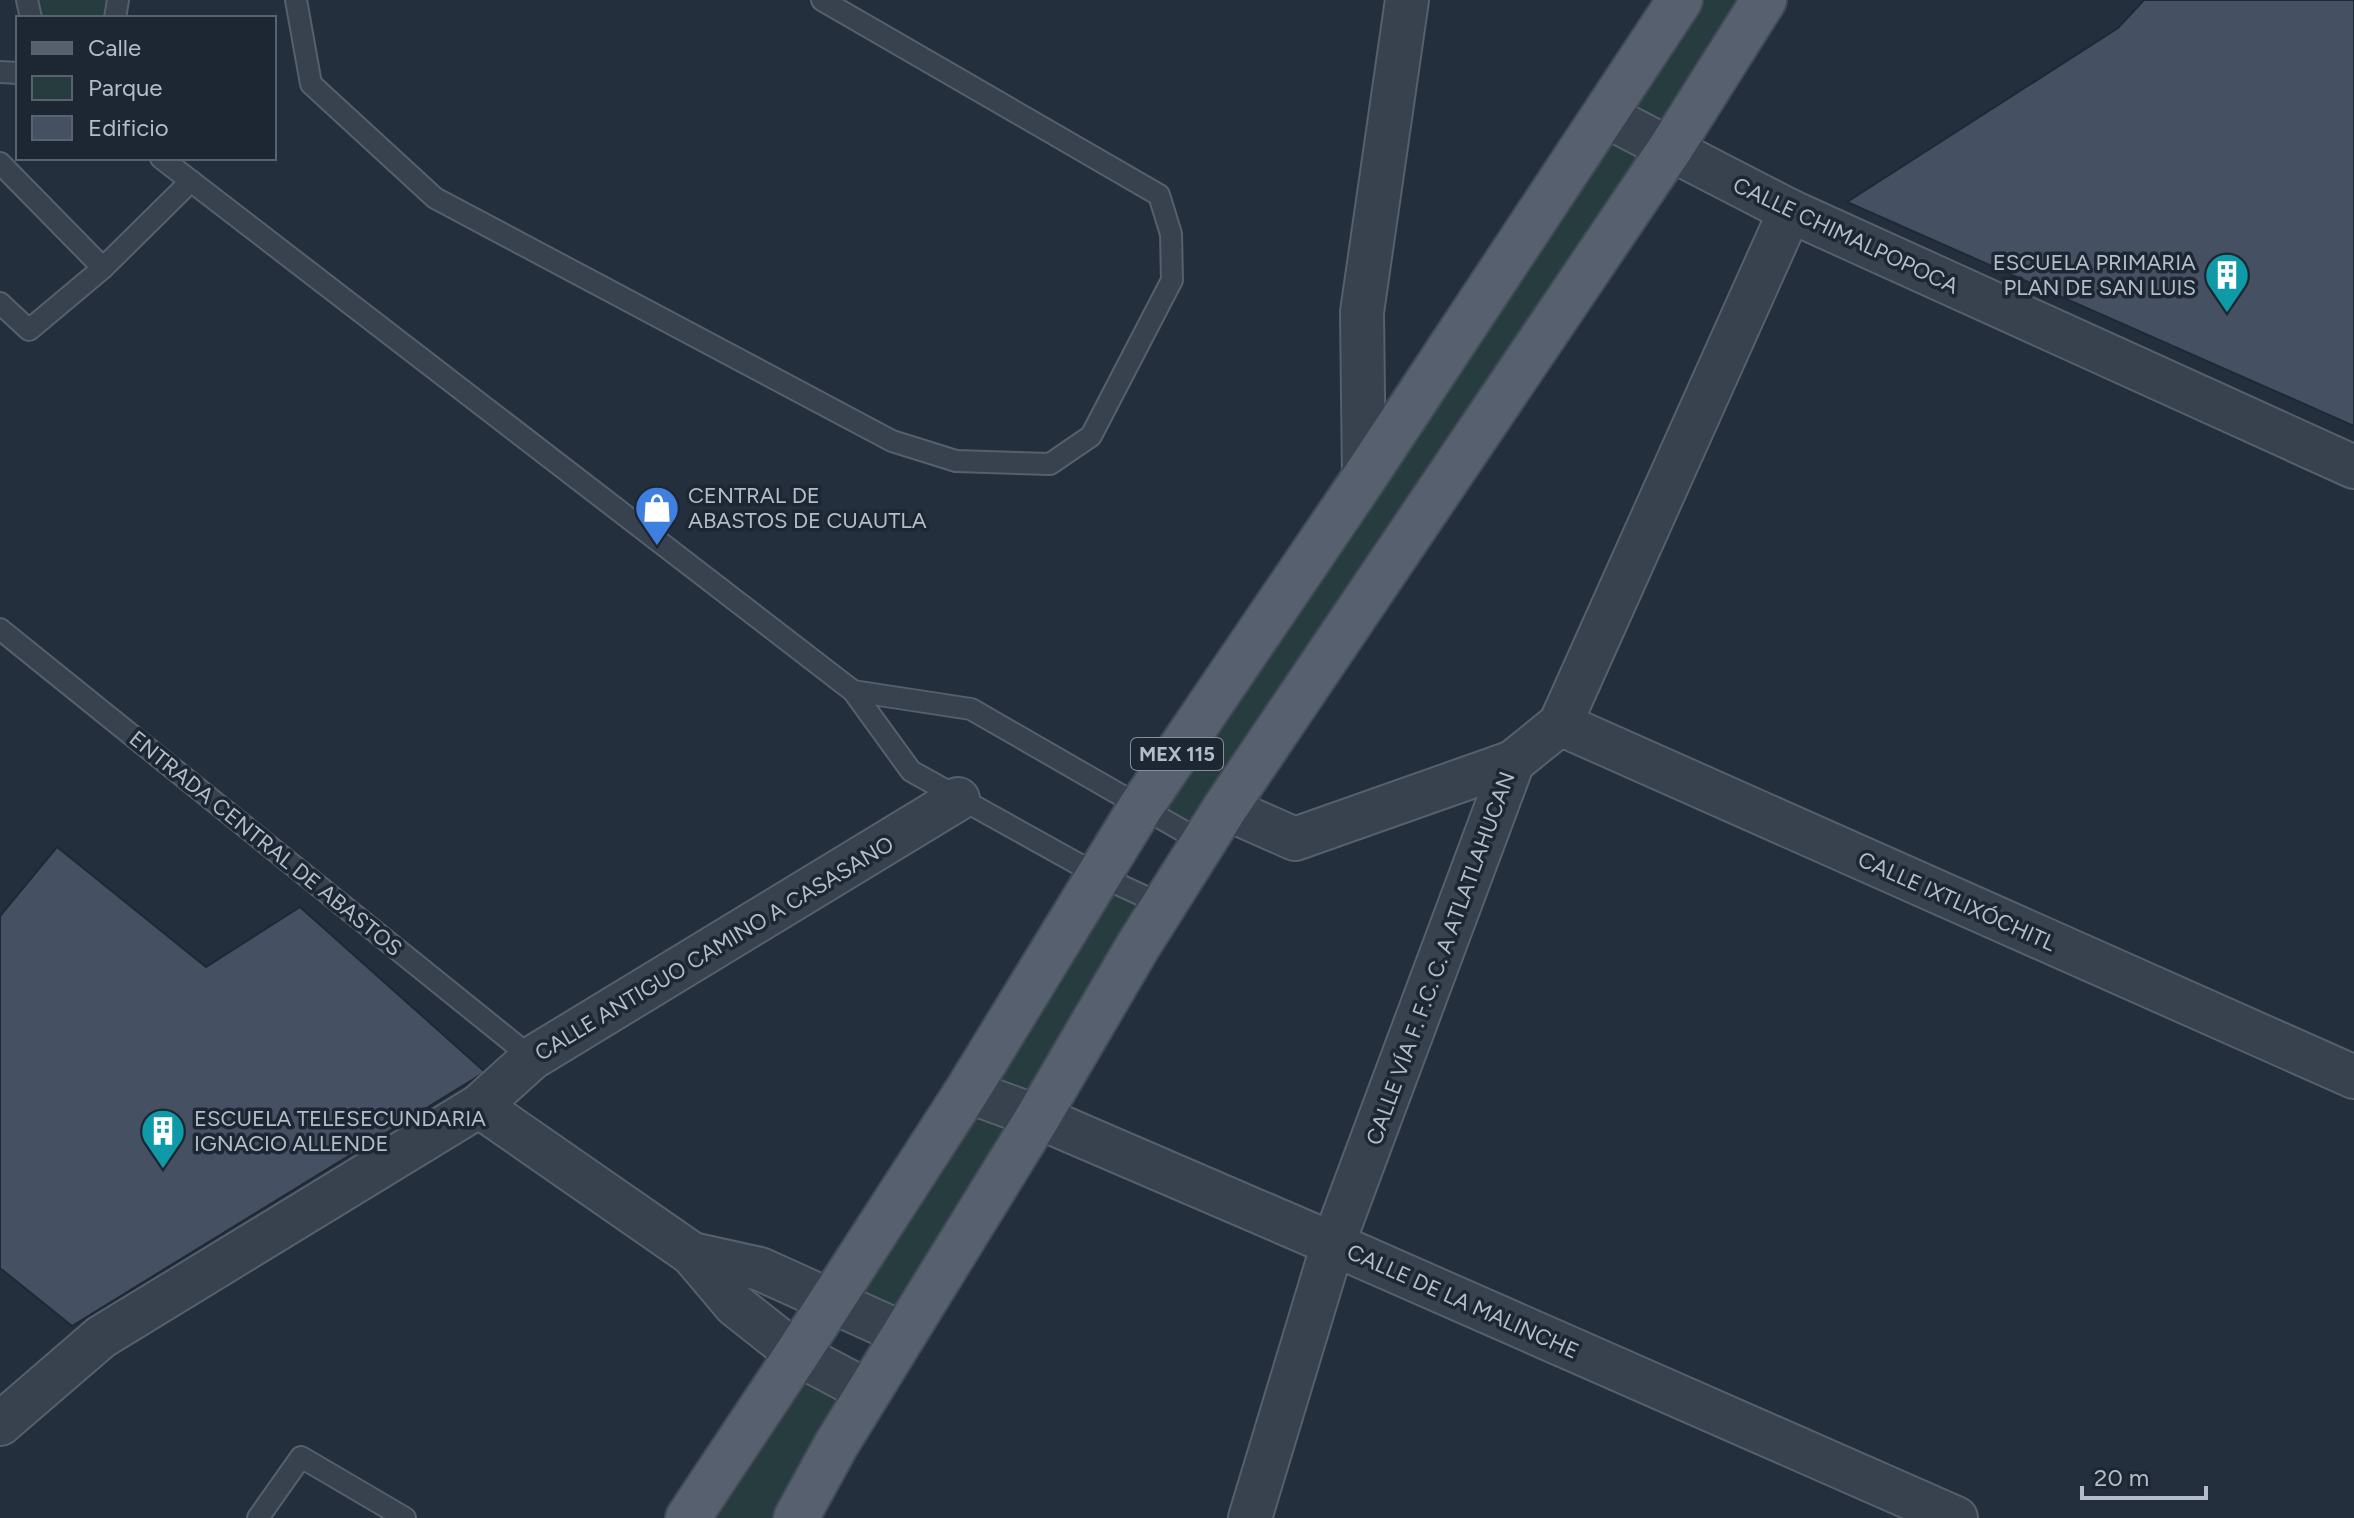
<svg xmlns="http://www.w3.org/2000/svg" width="2354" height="1518" font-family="Figtree,sans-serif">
  <rect width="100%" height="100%" fill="#242f3e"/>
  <g fill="#263c3f">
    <path d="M27 0H118L115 18H31Z"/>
    <path d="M1678 0H1764L1204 843 1140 808Z"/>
    <path d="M1098 875 1163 905 904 1334 832 1300Z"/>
    <path d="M797 1354 869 1392 796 1518H688Z"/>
  </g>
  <g fill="#455162" stroke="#1f2835" stroke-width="2">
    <path d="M2144 0H2354V426L1847 202 2118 28Z"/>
    <path d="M57 847 206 967 300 907 485 1072 72 1326 0 1268V916Z"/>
  </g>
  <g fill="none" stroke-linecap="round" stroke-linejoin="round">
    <g stroke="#565f6c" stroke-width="24">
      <g id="service">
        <path d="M27 0 31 18"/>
        <path d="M296 0 311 84 435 198 892 441 956 461 1050 464 1091 436 1172 280 1171 234 1159 195 822 0"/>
        <path d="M115 18 118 0"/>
        <path d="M0 72 18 73"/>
        <path d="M161 158 853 691 911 771 1098 875 1163 905"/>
        <path d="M0 163 103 268"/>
        <path d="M0 303 29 330 103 268 191 181"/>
        <path d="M0 629 532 1058"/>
        <path d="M853 691 971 709 1204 843"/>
        <path d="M258 1518 301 1457 405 1518"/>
      </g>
    </g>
    <g stroke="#565f6c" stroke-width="46">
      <g id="minor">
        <path d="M1604 115 1790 211 2354 467"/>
        <path d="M1364 478 1362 312 1407 0"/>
        <path d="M1560 724 2354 1077"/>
        <path d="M1225 808 1295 839 1513 762"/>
        <path d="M967 1091 1038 1117 1333 1244 1956 1518"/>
        <path d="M479 1106 692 1254 735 1305 797 1354 869 1392"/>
        <path d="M692 1254 760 1269 904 1334"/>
        <path d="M0 1424 101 1337 479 1106 532 1058 958 799"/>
        <path d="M1250 1518 1333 1244 1513 762 1560 724 1790 211"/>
      </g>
    </g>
    <g stroke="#414a57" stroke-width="48">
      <g id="primary">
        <path d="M688 1518 797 1354 967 1091 1140 808 1364 478 1680 0"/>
        <path d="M796 1518 836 1445 1038 1117 1138 946 1225 808 1670 149 1764 0"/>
      </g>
    </g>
    <use href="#service" stroke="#38414e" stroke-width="20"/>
    <use href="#minor" stroke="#38414e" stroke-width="42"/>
    <use href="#primary" stroke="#56606e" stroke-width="44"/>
  </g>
  <defs>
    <g id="building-pin" transform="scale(2.3)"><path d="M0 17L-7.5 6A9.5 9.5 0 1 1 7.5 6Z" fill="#0f9aa8" stroke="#1d2633"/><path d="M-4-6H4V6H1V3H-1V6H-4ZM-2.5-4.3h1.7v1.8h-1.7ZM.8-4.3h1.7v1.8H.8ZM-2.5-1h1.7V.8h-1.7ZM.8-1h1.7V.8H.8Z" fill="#fff"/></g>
    <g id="shop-pin" transform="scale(2.3)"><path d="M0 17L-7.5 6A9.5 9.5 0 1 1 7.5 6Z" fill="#3f7fe0" stroke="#1d2633"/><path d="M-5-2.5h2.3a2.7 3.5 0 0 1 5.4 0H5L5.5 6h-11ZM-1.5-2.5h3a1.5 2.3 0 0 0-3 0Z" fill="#fff"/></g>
  </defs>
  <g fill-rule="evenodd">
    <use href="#building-pin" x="2227" y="275"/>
    <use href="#shop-pin" x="657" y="508"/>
    <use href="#building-pin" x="163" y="1131"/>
  </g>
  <g text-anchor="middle" stroke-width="7" stroke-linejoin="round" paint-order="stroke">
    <rect fill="#1d2633" stroke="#878f9c" stroke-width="2" x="1131" y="738" width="92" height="32" rx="6"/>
    <g font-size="20" font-weight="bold" fill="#b4bcc9">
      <text x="1177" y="761">MEX 115</text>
    </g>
    <g font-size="22" fill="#b4bcc9" stroke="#1d2633">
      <text transform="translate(1846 235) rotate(25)" y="8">CALLE CHIMALPOPOCA</text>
      <text transform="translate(266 843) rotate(39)" y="8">ENTRADA CENTRAL DE ABASTOS</text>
      <text transform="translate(1957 901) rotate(24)" y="8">CALLE IXTLIXÓCHITL</text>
      <text transform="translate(714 948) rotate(-31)" y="8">CALLE ANTIGUO CAMINO A CASASANO</text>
      <text transform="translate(1440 958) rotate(-70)" y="8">CALLE VÍA F. F.C. C. A ATLATLAHUCAN</text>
      <text transform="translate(1463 1301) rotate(24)" y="8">CALLE DE LA MALINCHE</text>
    </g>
    <g font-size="22" fill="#b4bcc9" stroke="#1d2633" text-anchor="start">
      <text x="2196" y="270" text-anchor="end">ESCUELA PRIMARIA<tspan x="2196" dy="25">PLAN DE SAN LUIS</tspan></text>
      <text x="688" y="503">CENTRAL DE<tspan x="688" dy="25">ABASTOS DE CUAUTLA</tspan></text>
      <text x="194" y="1126">ESCUELA TELESECUNDARIA<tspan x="194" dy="25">IGNACIO ALLENDE</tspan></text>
    </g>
  </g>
  <rect x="16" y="16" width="260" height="144" fill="#1d2633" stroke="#59626f" stroke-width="2"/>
  <rect x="32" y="42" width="40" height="12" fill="#56606e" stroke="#59626f" stroke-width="2"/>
  <text x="88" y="56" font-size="24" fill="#b4bcc9">Calle</text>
  <rect x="32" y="76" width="40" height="24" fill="#263c3f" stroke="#59626f" stroke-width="2"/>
  <text x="88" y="96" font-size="24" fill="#b4bcc9">Parque</text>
  <rect x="32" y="116" width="40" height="24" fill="#455162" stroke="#59626f" stroke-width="2"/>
  <text x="88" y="136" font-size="24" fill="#b4bcc9">Edificio</text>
  <path d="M2082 1486v12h124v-12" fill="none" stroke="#b4bcc9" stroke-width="4"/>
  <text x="2094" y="1486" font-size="24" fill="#b4bcc9" stroke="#1d2633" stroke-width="6" paint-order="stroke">20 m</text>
</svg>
